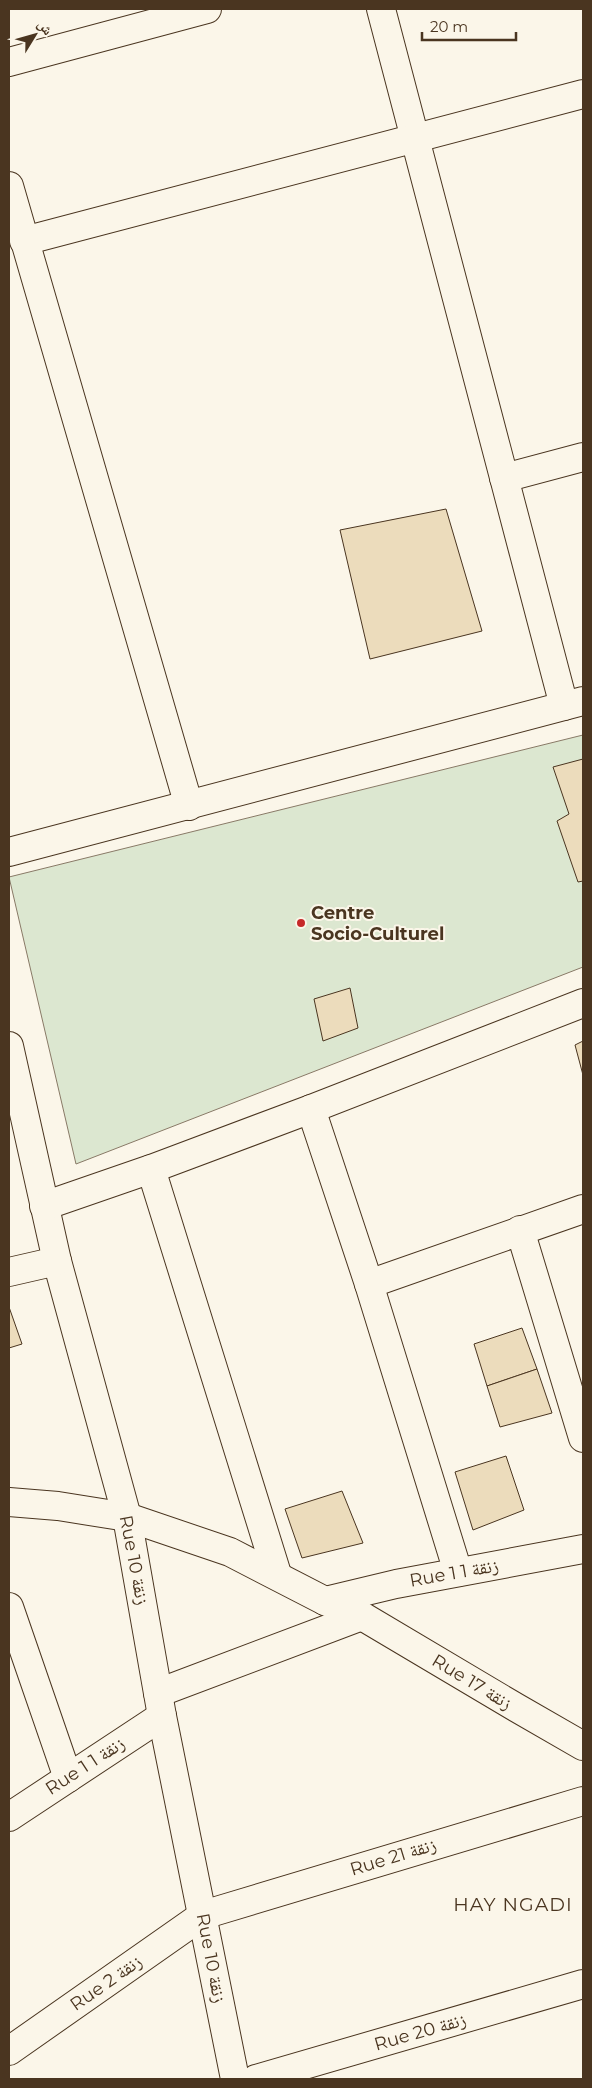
<svg xmlns="http://www.w3.org/2000/svg" width="592" height="2088" font-family="Montserrat,'Noto Naskh Arabic',sans-serif">
  <rect width="100%" height="100%" fill="#fbf6e9"/>
  <path fill="#dce7d0" stroke="#887966" d="M583 735V967L76 1164 9 877Z"/>
  <g fill="#ecdcbc" stroke="#4a3520">
    <path d="M446 509 482 631 370 659 340 530Z"/>
    <path d="M583 759V881L578 882 557 821 569 814 553 767Z"/>
    <path d="M350 988 358 1028 323 1041 314 999Z"/>
    <path d="M583 1041V1075L575 1045Z"/>
    <path d="M9 1307 22 1344 9 1348Z"/>
    <path d="M522 1328 537 1369 487 1386 474 1344Z"/>
    <path d="M537 1369 552 1413 500 1427 487 1386Z"/>
    <path d="M506 1456 524 1510 473 1530 455 1472Z"/>
    <path d="M342 1491 363 1543 302 1558 285 1509Z"/>
  </g>
  <g fill="none" stroke-linecap="round" stroke-linejoin="round">
    <g stroke="#4a3520" stroke-width="30">
      <g id="minor">
        <path d="M381 9 564 706"/>
        <path d="M9 62 207 9"/>
        <path d="M9 186 189 806"/>
        <path d="M24 241 583 94"/>
        <path d="M504 478 583 457"/>
        <path d="M9 852 583 701"/>
        <path d="M9 1046 57 1261 127 1517 162 1716 235 2079"/>
        <path d="M311 1109 369 1284 458 1572"/>
        <path d="M151 1169 277 1574"/>
        <path d="M44 1206 151 1169 311 1109 583 1003"/>
        <path d="M520 1230 583 1438"/>
        <path d="M9 1272 57 1261"/>
        <path d="M369 1284 583 1209"/>
        <path d="M325 1601 396 1584 583 1549"/>
        <path d="M9 1607 68 1778"/>
        <path d="M158 1693 362 1616"/>
        <path d="M9 1817 162 1716"/>
        <path d="M9 2051 203 1915 583 1801"/>
        <path d="M256 2079 583 1984"/>
      </g>
    </g>
    <g stroke="#4a3520" stroke-width="30">
      <path id="tertiary" d="M9 1502 58 1506 127 1517 230 1552 325 1601 362 1616 517 1708 583 1746"/>
    </g>
    <use href="#minor" stroke="#fbf6e9" stroke-width="28"/>
    <use href="#tertiary" stroke="#fbf6e9" stroke-width="28"/>
  </g>
  <circle fill="#c62828" stroke="#fbf6e9" stroke-width="2" cx="301" cy="923" r="5"/>
  <g text-anchor="middle" stroke-width="4" stroke-linejoin="round" paint-order="stroke">
    <g font-size="18" font-weight="bold" fill="#4a3520" stroke="#fbf6e9" text-anchor="start">
      <text x="311" y="919">Centre<tspan x="311" dy="21">Socio-Culturel</tspan></text>
    </g>
    <g font-size="18" fill="#4a3520" stroke="#fbf6e9">
      <text transform="translate(134 1560) rotate(79)" y="6">Rue 10 زنقة</text>
      <text transform="translate(454 1573) rotate(-10)" y="6">Rue 1 زنقة 1</text>
      <text transform="translate(472 1682) rotate(31)" y="6">Rue 17 زنقة</text>
      <text transform="translate(85 1766) rotate(-33)" y="6">Rue 1 زنقة 1</text>
      <text transform="translate(393 1857) rotate(-17)" y="6">Rue 21 زنقة</text>
      <text transform="translate(211 1958) rotate(79)" y="6">Rue 10 زنقة</text>
      <text transform="translate(106 1983) rotate(-35)" y="6">Rue 2 زنقة</text>
      <text transform="translate(420 2032) rotate(-16)" y="6">Rue 20 زنقة</text>
    </g>
    <g font-size="19" letter-spacing="1" fill="#4a3520" stroke="#fbf6e9">
      <text x="513" y="1911">HAY NGADI</text>
    </g>
  </g>
  <rect width="592" height="2088" fill="none" stroke="#4a3520" stroke-width="20"/>
  <g transform="translate(35 35) rotate(53)" stroke="#fbf6e9" stroke-width="4" paint-order="stroke">
  <path d="M0-4L9 19L0 12L-9 19Z" fill="#4a3520"/>
  <text y="-8" font-size="14" font-weight="bold" text-anchor="middle" fill="#4a3520">ش</text>
  </g>
  <path d="M422 32v8h94v-8" fill="none" stroke="#4a3520" stroke-width="2.5"/>
  <text x="430" y="32" font-size="15" fill="#4a3520" stroke="#fbf6e9" stroke-width="4" paint-order="stroke">20 m</text>
</svg>
